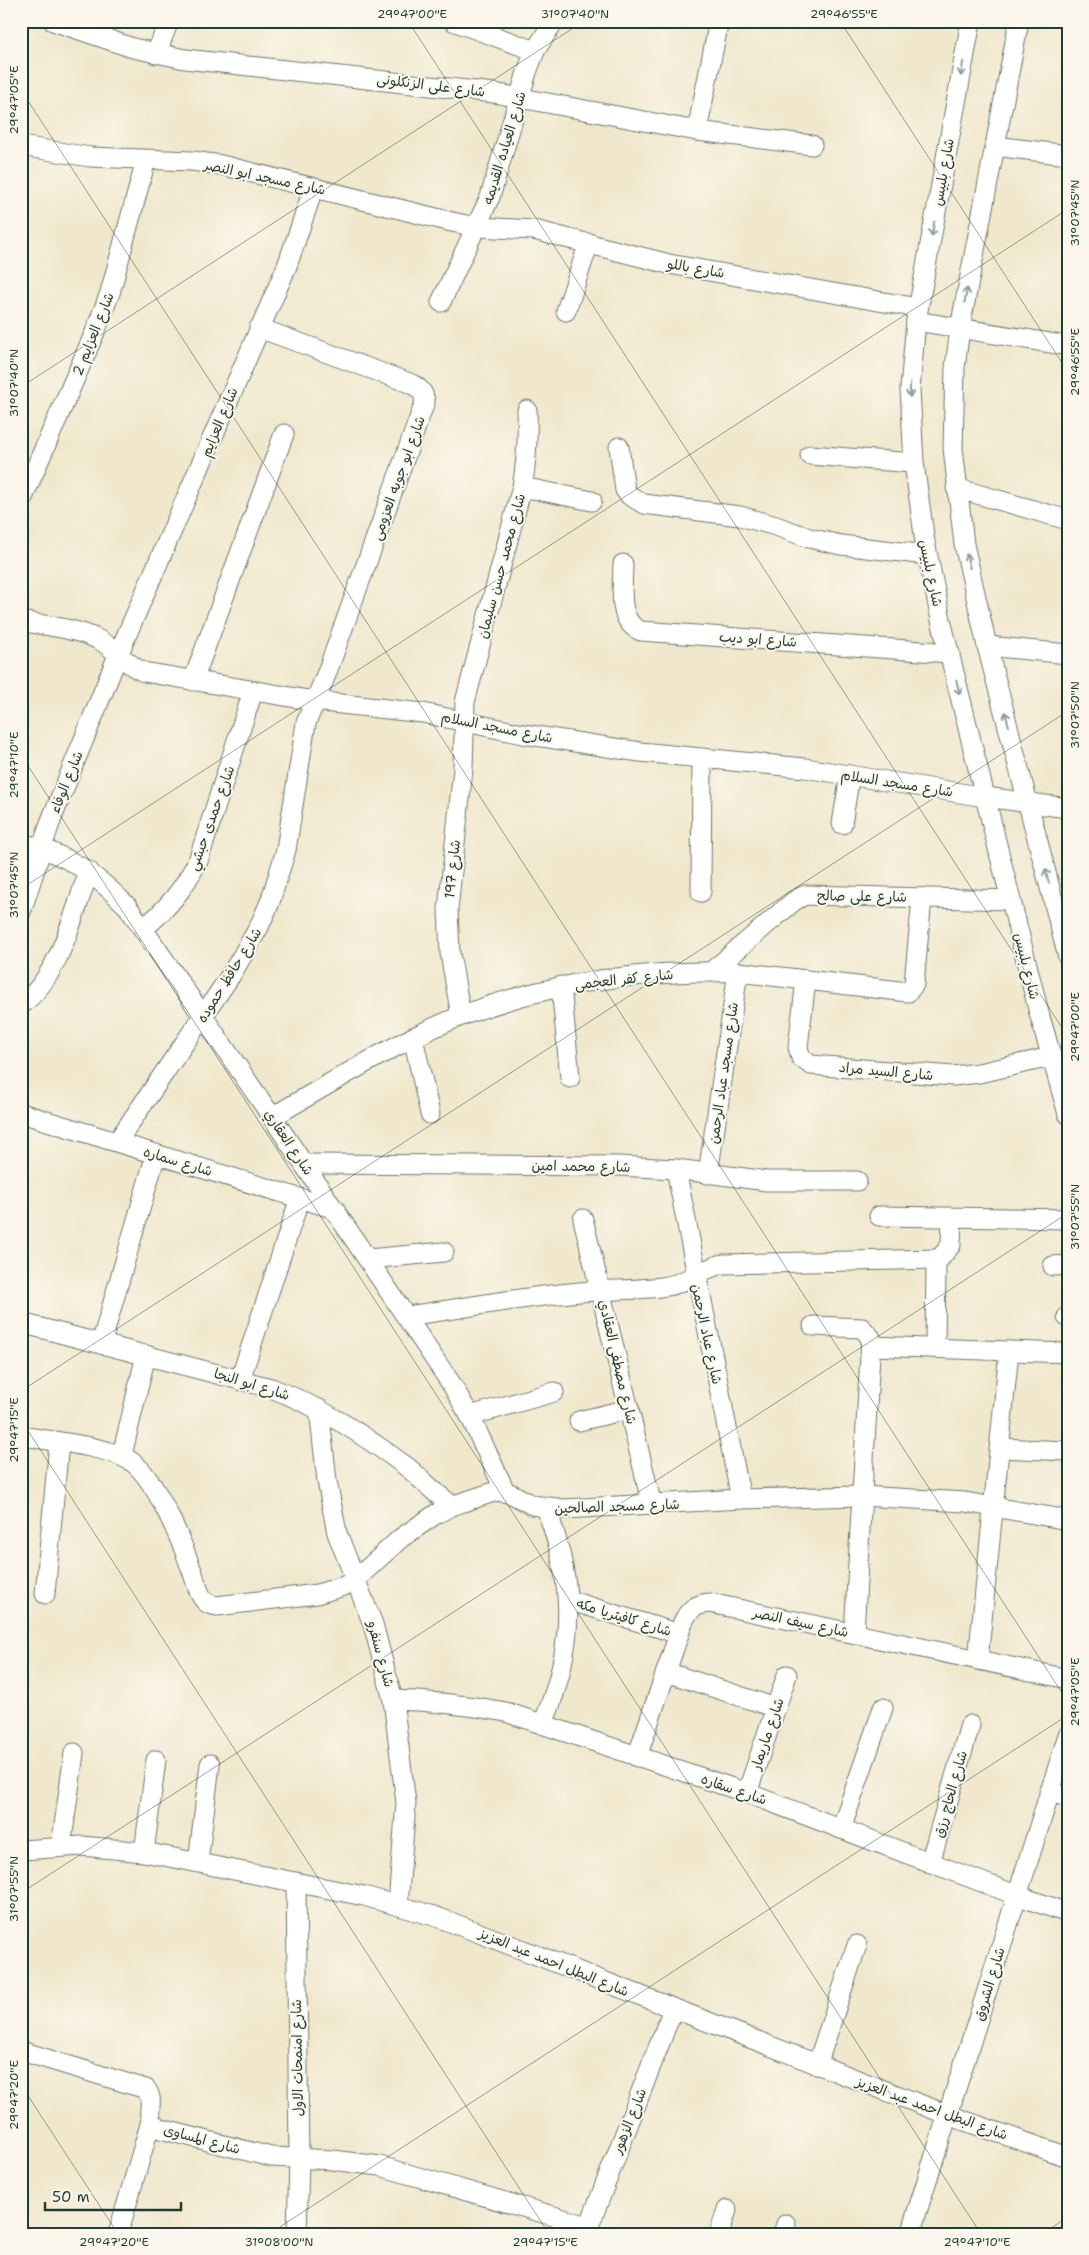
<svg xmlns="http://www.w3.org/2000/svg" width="1089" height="2255" font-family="'Shantell Sans','Playpen Sans Arabic',sans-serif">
  <rect width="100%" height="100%" fill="#fbf7ec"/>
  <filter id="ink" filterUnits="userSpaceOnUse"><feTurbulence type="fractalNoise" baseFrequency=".02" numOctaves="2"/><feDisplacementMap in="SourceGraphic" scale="10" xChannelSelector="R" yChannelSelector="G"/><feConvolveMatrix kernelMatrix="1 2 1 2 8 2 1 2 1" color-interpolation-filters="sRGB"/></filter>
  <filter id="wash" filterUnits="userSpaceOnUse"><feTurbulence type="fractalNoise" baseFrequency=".0096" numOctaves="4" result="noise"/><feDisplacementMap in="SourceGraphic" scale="20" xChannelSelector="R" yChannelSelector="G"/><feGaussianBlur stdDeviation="1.12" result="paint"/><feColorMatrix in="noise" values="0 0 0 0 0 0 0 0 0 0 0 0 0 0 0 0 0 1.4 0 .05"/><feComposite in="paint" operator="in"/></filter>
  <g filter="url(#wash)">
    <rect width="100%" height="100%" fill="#f0e7cc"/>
  </g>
  <g filter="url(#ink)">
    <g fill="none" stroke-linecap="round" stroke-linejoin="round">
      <g stroke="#687869" stroke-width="21">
        <g id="minor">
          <path d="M53 21 133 48 185 59 494 93 697 131 812 145"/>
          <path d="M453 21 535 51"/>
          <path d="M971 21 916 321 910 389 914 463 925 542 941 620 1039 1013 1068 1114"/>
          <path d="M1019 21 960 328 955 368 953 448 964 544 987 646 1068 957"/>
          <path d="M156 54 169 21"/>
          <path d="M697 131 719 21"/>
          <path d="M21 146 90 157 192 161 221 165 452 222 476 227 534 230 669 264 918 308"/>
          <path d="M995 146 1068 155"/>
          <path d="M441 302 490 197 527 72 535 51 554 21"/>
          <path d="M566 311 589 243"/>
          <path d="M916 321 1068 346"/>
          <path d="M619 447 625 490 630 496 644 504 740 516 776 526 809 538 841 545 927 555"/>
          <path d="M810 455 914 463"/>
          <path d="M522 487 592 501"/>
          <path d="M956 488 1068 520"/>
          <path d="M21 502 95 332 110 293 146 160"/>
          <path d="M623 564C623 586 616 622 641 631L950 653"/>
          <path d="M21 621C45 626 74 628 97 639 115 647 125 665 144 672L314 701 423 713 523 734 640 752 805 768 985 797 1068 808"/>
          <path d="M987 646 1068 654"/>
          <path d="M193 681 284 434"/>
          <path d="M842 824 850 775"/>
          <path d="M21 843C65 852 97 875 128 907L272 1117 452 1385 470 1416 505 1491"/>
          <path d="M701 892 702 759"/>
          <path d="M21 912 50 823 118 655 287 266 314 187"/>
          <path d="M143 929C168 908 182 891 198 861L253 691"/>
          <path d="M711 972 794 901 805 895 1011 900"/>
          <path d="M806 980 798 1047 801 1058 811 1065 953 1076 979 1073 1051 1057"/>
          <path d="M561 986 570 1078"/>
          <path d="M21 1005C60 976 73 915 89 871"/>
          <path d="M461 1016 450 953 448 909 463 769 465 702 522 487C527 460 528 436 527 410"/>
          <path d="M413 1037 430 1114"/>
          <path d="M21 1113 335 1209"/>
          <path d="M272 1117C319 1090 366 1061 414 1037 515 986 627 970 738 972L908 992 914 984 922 898"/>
          <path d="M117 1142 231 975 259 927 270 902 286 850 306 723 326 675 425 402C424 392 420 389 412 384L259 328"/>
          <path d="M304 1164 618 1166 676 1169 767 1181H857"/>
          <path d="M676 1169 741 1499"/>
          <path d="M708 1174 738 972"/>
          <path d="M879 1216 1068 1219"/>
          <path d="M583 1219 652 1505"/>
          <path d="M368 1259 444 1252"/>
          <path d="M1053 1266 1068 1265"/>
          <path d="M407 1316C464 1308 522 1297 580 1292 609 1289 638 1291 667 1286 688 1283 702 1268 723 1264L938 1259"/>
          <path d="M1067 1317H1068"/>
          <path d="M21 1323 271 1388C320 1406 365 1436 407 1467 419 1476 443 1502 454 1505"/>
          <path d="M813 1326 862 1328 871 1338 854 1633"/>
          <path d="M101 1344 156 1154"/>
          <path d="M872 1346 1068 1353"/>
          <path d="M935 1348 936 1263 951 1245 952 1218"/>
          <path d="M240 1380 300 1198"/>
          <path d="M319 1409 327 1481 337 1533 373 1624 393 1700 406 1803 398 1905"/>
          <path d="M470 1416 554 1392"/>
          <path d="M579 1421 629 1409"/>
          <path d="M21 1436C51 1441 109 1446 132 1462 155 1478 181 1540 191 1568 195 1577 197 1592 204 1600 207 1604 212 1605 217 1606L317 1594 344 1586 355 1580 401 1538 436 1514 454 1505 497 1491 512 1494 532 1505 564 1509 741 1499 862 1496 965 1502 1068 1520"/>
          <path d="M1000 1448 1068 1451"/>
          <path d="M122 1455 146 1355"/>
          <path d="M45 1594 59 1443"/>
          <path d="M568 1600 679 1634"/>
          <path d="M978 1660 1009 1351"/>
          <path d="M666 1672 776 1708"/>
          <path d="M393 1700C431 1701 468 1705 506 1712L747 1793 1016 1895 1068 1913"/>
          <path d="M543 1724C575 1646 576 1587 546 1508"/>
          <path d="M637 1757 683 1622C689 1609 696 1604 710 1603L1068 1679"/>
          <path d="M1049 1792 1068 1797"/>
          <path d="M747 1793 787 1675"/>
          <path d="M841 1829 883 1708"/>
          <path d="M61 1847 74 1753"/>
          <path d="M21 1850 82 1846 144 1852 364 1896 434 1916 469 1929 948 2115 1068 2157"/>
          <path d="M144 1852 156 1760"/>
          <path d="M198 1862 210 1764"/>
          <path d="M930 1863 970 1725"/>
          <path d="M296 1882 299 2159 297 2234"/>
          <path d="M21 2051 146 2089C158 2104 139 2118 161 2129L271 2157 333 2160 380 2166 588 2226"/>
          <path d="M817 2065 857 1945"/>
          <path d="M118 2234 151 2121"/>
          <path d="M586 2234 673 2009"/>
          <path d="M719 2234 727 2210"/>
          <path d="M783 2234 786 2224"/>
          <path d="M910 2234 1068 1735"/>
        </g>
      </g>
      <use href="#minor" stroke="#fff" stroke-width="19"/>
    </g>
    <defs><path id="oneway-shaft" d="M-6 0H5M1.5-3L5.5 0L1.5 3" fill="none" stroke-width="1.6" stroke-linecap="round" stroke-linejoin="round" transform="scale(1.25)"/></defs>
    <g stroke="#8f9e9a">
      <use href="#oneway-shaft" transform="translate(962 69) rotate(100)"/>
      <use href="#oneway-shaft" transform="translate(933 229) rotate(100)"/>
      <use href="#oneway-shaft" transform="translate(966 295) rotate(-79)"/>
      <use href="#oneway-shaft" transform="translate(910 390) rotate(91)"/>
      <use href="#oneway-shaft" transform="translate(968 561) rotate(-103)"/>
      <use href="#oneway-shaft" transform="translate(958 687) rotate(76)"/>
      <use href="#oneway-shaft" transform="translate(1007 719) rotate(-105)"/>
      <use href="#oneway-shaft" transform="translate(1047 876) rotate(-104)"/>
    </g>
  </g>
  <path fill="none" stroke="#1f3d34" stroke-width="1" stroke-opacity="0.45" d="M408 21 1068 1037M840 21 1068 372M21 90 1068 1702M21 387 584 21M21 755 981 2234M21 889 1068 209M21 1391 1068 711M21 1420 549 2234M21 1893 1068 1213M21 2085 118 2234M269 2234 1068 1715M1042 2234 1068 2217"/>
  <g text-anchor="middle" stroke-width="4" stroke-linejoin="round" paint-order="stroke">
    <g font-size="14" fill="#1f3d34" stroke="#fbf7ec">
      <text transform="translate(431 85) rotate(7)" y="5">شارع على الزنكلونى</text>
      <text transform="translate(504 148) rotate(-73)" y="5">شارع العياده القديمه</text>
      <text transform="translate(943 172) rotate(-80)" y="5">شارع بلبيس</text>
      <text transform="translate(265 177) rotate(12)" y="5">شارع مسجد ابو النصر</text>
      <text transform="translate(696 268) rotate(10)" y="5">شارع باللو</text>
      <text transform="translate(93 334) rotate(-68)" y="5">شارع العزايم 2</text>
      <text transform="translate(219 422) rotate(-67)" y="5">شارع العزايم</text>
      <text transform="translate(398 478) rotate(-70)" y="5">شارع ابو جوبه العزومى</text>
      <text transform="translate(501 566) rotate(-75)" y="5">شارع محمد حسن سليمان</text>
      <text transform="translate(931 573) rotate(78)" y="5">شارع بلبيس</text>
      <text transform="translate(758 639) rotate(4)" y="5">شارع ابو ديب</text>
      <text transform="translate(497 727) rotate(11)" y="5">شارع مسجد السلام</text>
      <text transform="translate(66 782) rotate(-68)" y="5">شارع الوفاء</text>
      <text transform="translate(897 783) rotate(9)" y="5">شارع مسجد السلام</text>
      <text transform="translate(211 818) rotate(-70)" y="5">شارع حمدى حبشي</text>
      <text transform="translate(452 869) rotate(-84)" y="5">شارع 197</text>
      <text transform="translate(862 896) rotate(1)" y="5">شارع على صالح</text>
      <text transform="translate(1027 966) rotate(76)" y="5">شارع بلبيس</text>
      <text transform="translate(229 975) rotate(-58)" y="5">شارع حافظ حموده</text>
      <text transform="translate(624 979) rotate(-6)" y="5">شارع كفر العجمى</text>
      <text transform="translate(886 1071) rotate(5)" y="5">شارع السيد مراد</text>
      <text transform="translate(723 1073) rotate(-82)" y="5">شارع مسجد عباد الرحمن</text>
      <text transform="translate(289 1142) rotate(56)" y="5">شارع العقاري</text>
      <text transform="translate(178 1161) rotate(17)" y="5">شارع سماره</text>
      <text transform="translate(581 1166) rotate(1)" y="5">شارع محمد امين</text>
      <text transform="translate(707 1334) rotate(78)" y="5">شارع عباد الرحمن</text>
      <text transform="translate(618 1362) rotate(77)" y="5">شارع مصطفى العقادي</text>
      <text transform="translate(252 1384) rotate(17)" y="5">شارع ابو النجا</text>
      <text transform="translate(617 1506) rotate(-2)" y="5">شارع مسجد الصالحين</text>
      <text transform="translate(624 1617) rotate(17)" y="5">شارع كافيتريا مكه</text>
      <text transform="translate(801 1622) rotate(12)" y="5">شارع سيف النصر</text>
      <text transform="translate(381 1654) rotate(75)" y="5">شارع سنفرو</text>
      <text transform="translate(767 1734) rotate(-71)" y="5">شارع ماريمار</text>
      <text transform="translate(734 1789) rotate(19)" y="5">شارع سقاره</text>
      <text transform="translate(950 1794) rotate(-74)" y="5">شارع الحاج رزق</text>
      <text transform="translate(554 1962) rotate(22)" y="5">شارع البطل احمد عبد العزيز</text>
      <text transform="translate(989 1984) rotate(-73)" y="5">شارع الشروق</text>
      <text transform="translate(297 2058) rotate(-91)" y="5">شارع امنمحات الاول</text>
      <text transform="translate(932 2108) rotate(20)" y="5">شارع البطل احمد عبد العزيز</text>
      <text transform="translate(629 2121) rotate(-68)" y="5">شارع الزهور</text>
      <text transform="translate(202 2139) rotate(15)" y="5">شارع المساوى</text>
    </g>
  </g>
  <rect width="1089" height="2255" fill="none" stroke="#fbf7ec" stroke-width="55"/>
  <path d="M45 2202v8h136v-8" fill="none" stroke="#1f3d34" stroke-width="2.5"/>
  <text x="52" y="2202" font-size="15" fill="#1f3d34" stroke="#fbf7ec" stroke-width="4" paint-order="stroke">50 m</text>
  <rect x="28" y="28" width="1034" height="2200" fill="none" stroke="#1f3d34" stroke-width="2"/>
  <g font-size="12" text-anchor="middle" fill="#1f3d34">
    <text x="412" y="18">29°47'00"E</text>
    <text x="575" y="18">31°07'40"N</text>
    <text x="844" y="18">29°46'55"E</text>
    <text transform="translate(14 100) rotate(-90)" y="4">29°47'05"E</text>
    <text transform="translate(1075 213) rotate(-90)" y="4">31°07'45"N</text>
    <text transform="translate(1075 362) rotate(-90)" y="4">29°46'55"E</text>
    <text transform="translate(14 383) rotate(-90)" y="4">31°07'40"N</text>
    <text transform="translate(1075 715) rotate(-90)" y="4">31°07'50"N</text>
    <text transform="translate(14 765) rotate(-90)" y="4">29°47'10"E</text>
    <text transform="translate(14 885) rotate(-90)" y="4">31°07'45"N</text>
    <text transform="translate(1075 1027) rotate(-90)" y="4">29°47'00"E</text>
    <text transform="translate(1075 1217) rotate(-90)" y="4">31°07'55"N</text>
    <text transform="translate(14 1430) rotate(-90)" y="4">29°47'15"E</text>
    <text transform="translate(1075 1692) rotate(-90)" y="4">29°47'05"E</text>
    <text transform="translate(14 1889) rotate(-90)" y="4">31°07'55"N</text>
    <text transform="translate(14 2095) rotate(-90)" y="4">29°47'20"E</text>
    <text x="114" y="2246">29°47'20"E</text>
    <text x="279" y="2246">31°08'00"N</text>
    <text x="545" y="2246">29°47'15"E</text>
    <text x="977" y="2246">29°47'10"E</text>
  </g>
</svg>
